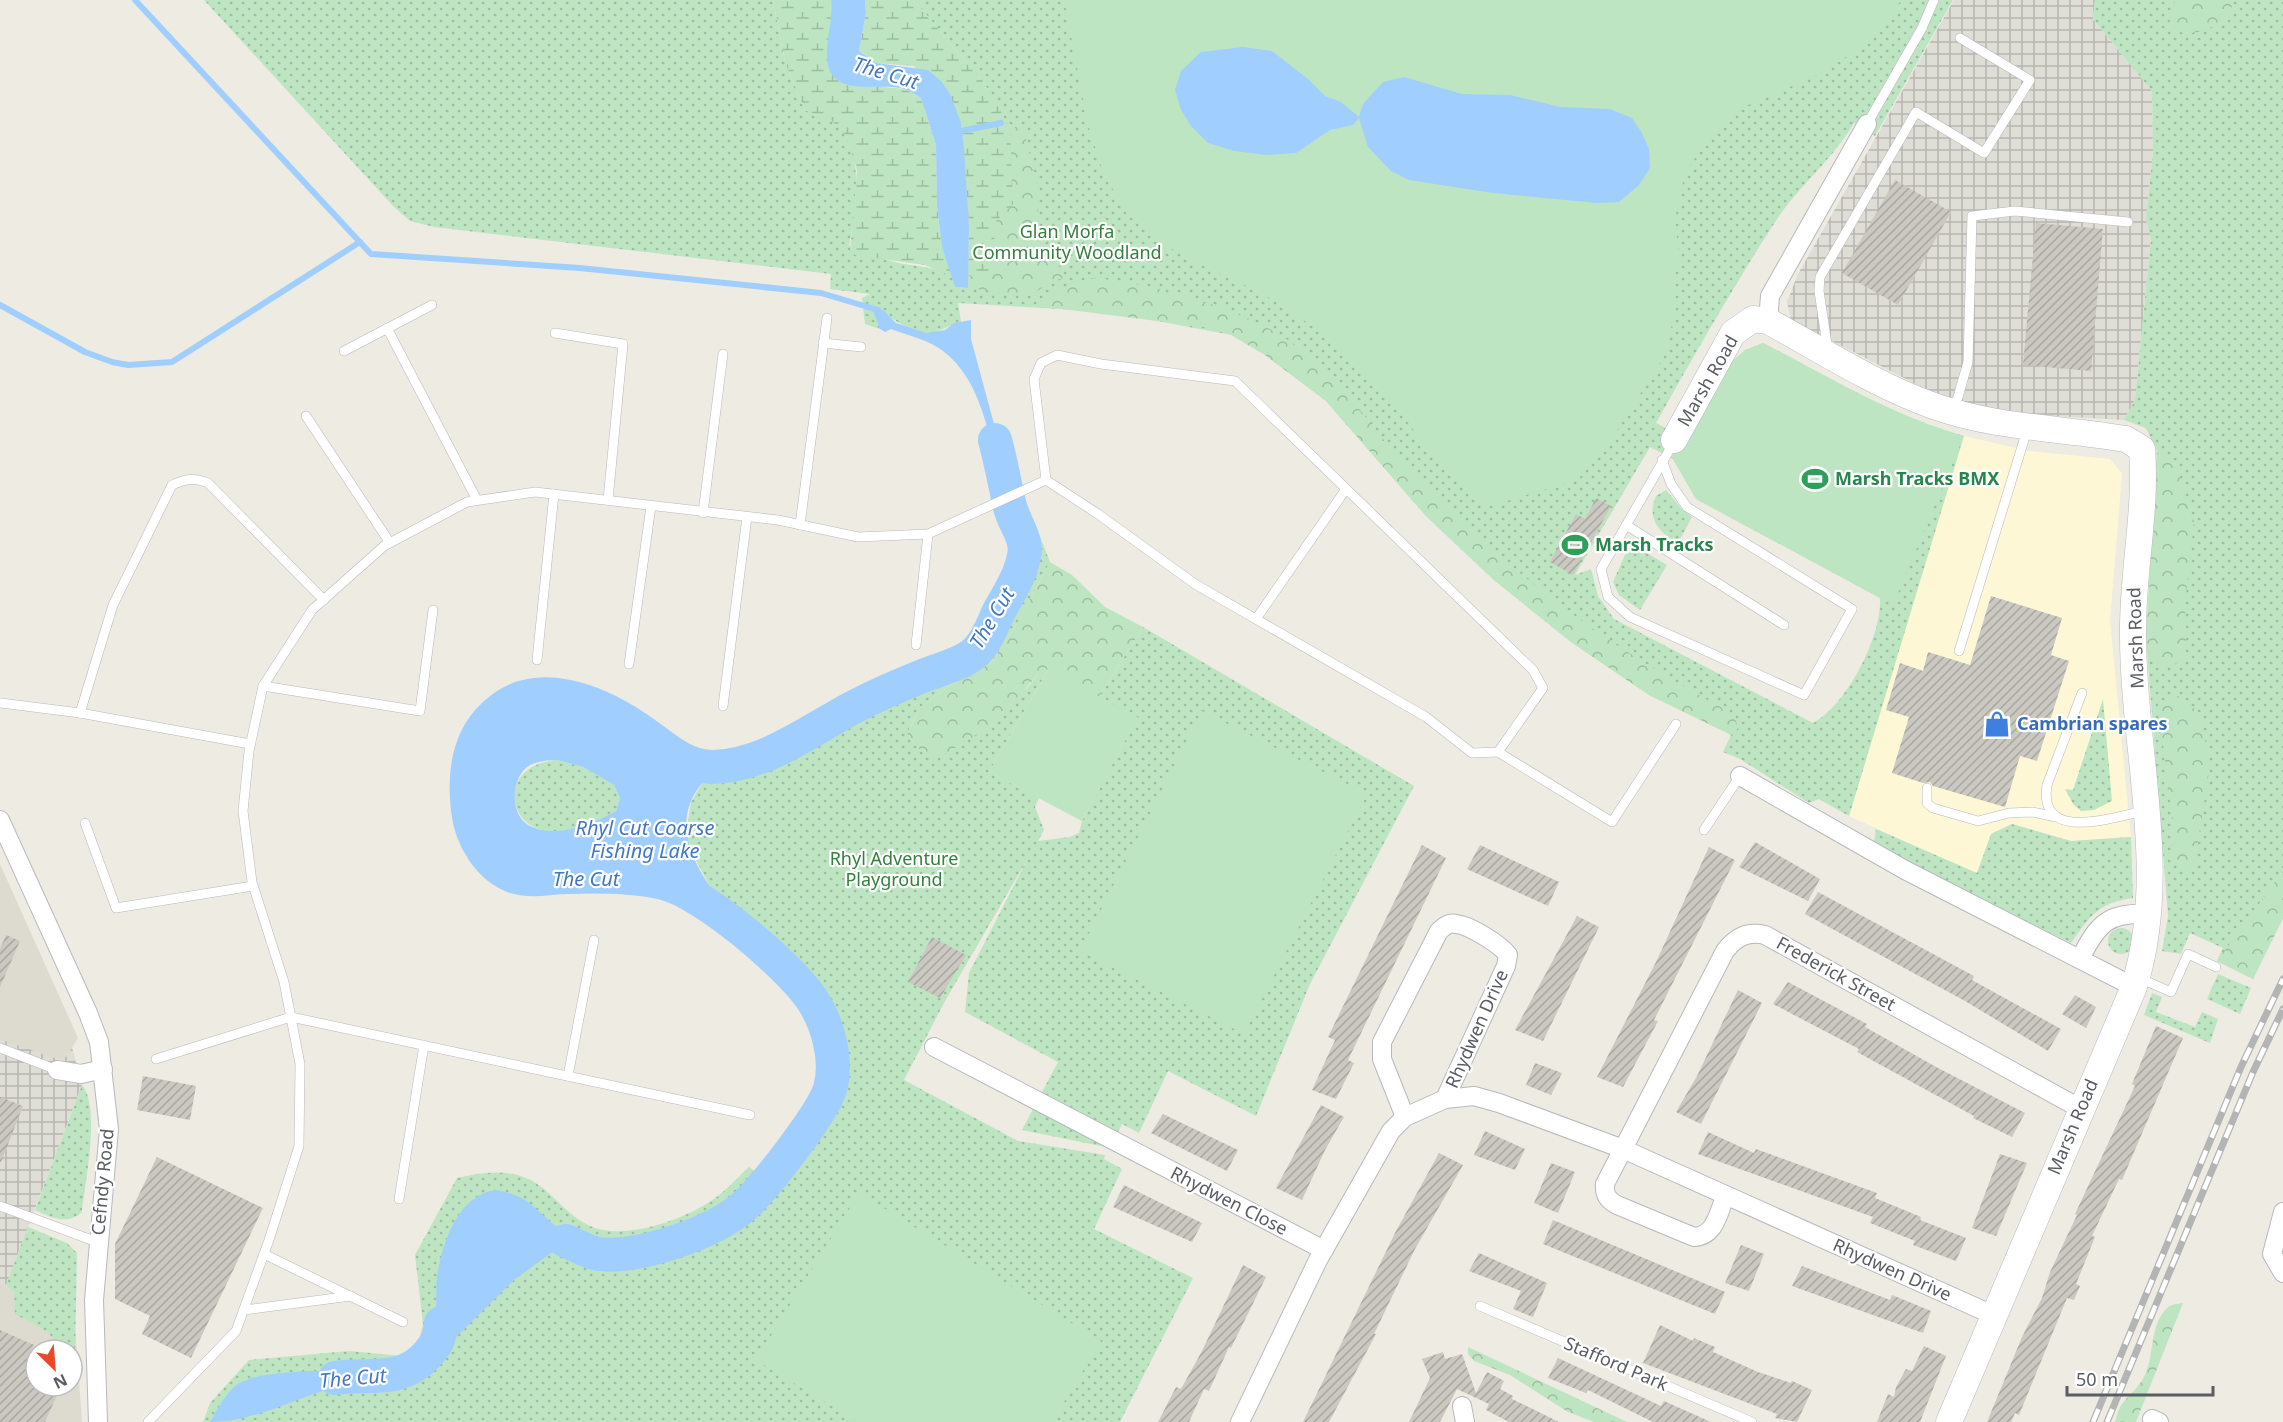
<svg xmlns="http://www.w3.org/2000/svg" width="2283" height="1422" font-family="'Noto Sans',sans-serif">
  <defs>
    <pattern id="industrial-grid" width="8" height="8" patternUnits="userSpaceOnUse" patternTransform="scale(1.5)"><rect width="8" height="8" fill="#deddd6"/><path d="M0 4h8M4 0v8" fill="none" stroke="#b7b6b1"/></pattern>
    <pattern id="grass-dots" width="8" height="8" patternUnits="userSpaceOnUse" patternTransform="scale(1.5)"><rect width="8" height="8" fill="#bee5c1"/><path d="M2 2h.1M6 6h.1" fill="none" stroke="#9dbda0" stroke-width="1.8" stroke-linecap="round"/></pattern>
    <pattern id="forest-crowns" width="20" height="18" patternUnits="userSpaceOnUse" patternTransform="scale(1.5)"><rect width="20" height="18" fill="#bee5c1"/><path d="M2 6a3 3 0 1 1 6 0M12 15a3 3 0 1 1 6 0" fill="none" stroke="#9dbda0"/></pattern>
    <pattern id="wetland-marsh" width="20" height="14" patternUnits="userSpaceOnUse" patternTransform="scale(1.5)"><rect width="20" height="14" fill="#bee5c1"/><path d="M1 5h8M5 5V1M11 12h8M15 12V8" fill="none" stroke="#9dbda0"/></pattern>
    <pattern id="building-hatch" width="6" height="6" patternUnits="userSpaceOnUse" patternTransform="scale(1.5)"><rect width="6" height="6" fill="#cac8c1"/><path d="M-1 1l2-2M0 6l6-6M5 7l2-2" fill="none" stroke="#a7a6a0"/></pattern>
  </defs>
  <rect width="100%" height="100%" fill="#edebe2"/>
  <path fill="#fef7d6" d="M1964 436 2029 451 2110 459 2122 473 2110 621 2131 837 2071 841 2012 824 1991 834 1977 874 1849 816Z"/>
  <g fill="url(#industrial-grid)">
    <path d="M1954 0H2095L2093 19 2152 91 2153 151 2146 219 2151 238 2135 400 2124 420 2018 414 1941 397 1791 320 1787 302 1798 274Z"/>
    <path d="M0 1039 66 1057 72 1047 82 1085 6 1285 0 1283Z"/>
  </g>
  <g fill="#dddbd0" fill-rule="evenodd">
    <path d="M0 864 78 1038 66 1057 54 1058 0 1039Z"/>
    <path d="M0 1283 74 1313 82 1422H0ZM36 1350H72V1386H36Z"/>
  </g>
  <g fill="url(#grass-dots)" fill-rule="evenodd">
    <path d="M204 0H773L785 62 805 110C814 114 824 116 832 121 867 144 856 212 849 246 865 252 882 259 898 263 918 267 934 266 953 277L956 287 968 288V275L981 277 989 90 914 0H1953L1875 136 1854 123C1833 159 1800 185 1777 219 1734 285 1695 354 1656 423L1683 437 1745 350 1763 343C1829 377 1892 416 1964 436L1849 816 1819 799 1809 803 1740 759 1723 752 1731 735 1649 695 1571 642 1494 580 1426 516 1326 401 1265 355 1232 335 1141 318 1078 310 958 303 961 322C949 324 940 334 925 333 905 331 892 315 874 310L880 329 865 324 862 298 870 294 830 289 831 274 434 227 410 221 394 207ZM1650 447 1673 459 1696 499 1880 598C1882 636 1847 705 1813 723L1614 619 1598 596 1591 569 1575 575Z"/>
    <path d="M2095 0H2283V918L2253 979 2217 961 2223 948 2190 933 2181 954 2162 951 2168 916 2146 639 2157 451 2146 428 2124 420 2135 400 2151 239 2146 219 2153 151 2152 91 2093 19Z"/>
    <path d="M1666 490 1681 508 1692 517 1678 543C1659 533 1646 518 1656 496Z"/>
    <path d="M1026 501 1050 562 1014 629 991 663 947 687 921 707 907 733 918 748 937 758 1028 687 1043 668 1048 670 989 772 1039 798 1035 807 1044 830 1038 841 1070 837 1079 833 1082 821 1137 718 1099 697 1143 627 1414 786 1310 984 1256 1116 1168 1071 1139 1133 1122 1124 1116 1136 1041 1094 1058 1062 965 1012 969 973 1028 858 945 1001 904 1080 1018 1141 1105 1155 1104 1159 1122 1169 1094 1229 1193 1278 1120 1422H203L210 1403 249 1360 349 1351 414 1357 423 1324 415 1255 457 1178C487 1171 518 1167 544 1189 559 1202 571 1217 590 1226 622 1241 679 1221 708 1203 723 1194 736 1179 749 1167L772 1183 806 1146 824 1120 835 1094 839 1061 836 1035 821 1003 801 978 716 898 690 849 686 834 691 802 704 780 718 772 739 769 785 753 885 701 965 668 985 652 1029 568 1030 541 1016 505Z"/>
    <path d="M1634 550 1643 551 1667 565 1640 610 1619 595 1613 582 1625 555Z"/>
    <path d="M2103 699 2112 801 2094 810 2081 811 2073 804 2065 789 2073 790Z"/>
    <path d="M557 760 583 767 614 785 620 798 616 811C599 820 579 829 560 831 507 838 493 765 557 760Z"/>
    <path d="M2012 824 2071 841 2131 837 2133 898C2098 903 2091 915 2071 943L1954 887 1874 843 1876 829 1977 873 1991 834Z"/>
    <circle cx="2121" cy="941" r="13"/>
    <path d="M2218 974 2251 988 2240 1014 2207 999Z"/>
    <path d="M2152 993 2162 997 2156 1012 2195 1027 2202 1012 2218 1019 2210 1043 2144 1015Z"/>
    <path d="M82 1085C101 1107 85 1183 82 1212 67 1226 50 1217 35 1210Z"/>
    <path d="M1033 1109 1106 1147 1022 1130Z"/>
    <path d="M28 1227 67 1243 77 1253 75 1353 72 1350H61L48 1332 15 1314 14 1292 6 1285Z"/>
  </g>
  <g fill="url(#forest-crowns)">
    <path d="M2175 0H2233L2229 19C2205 30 2193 39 2168 28Z"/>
    <path d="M1017 126 1024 131 1037 186 1039 236 1046 259 1063 269V278L1052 281 1030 296 968 288V275L981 277 995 271 994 223 1013 204 1010 129Z"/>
    <path d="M1092 278C1148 282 1243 308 1289 341 1318 363 1346 393 1369 421 1381 435 1391 451 1403 464 1422 486 1446 507 1468 527 1547 602 1634 661 1730 712L1735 718 1738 728 1732 735 1649 695 1571 642 1494 580 1426 516 1326 401 1265 355 1221 329 1038 306 1039 301 1050 293Z"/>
    <path d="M2157 451 2164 452 2176 462 2194 522 2185 603 2186 655C2159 680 2154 666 2146 639Z"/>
    <path d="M1050 562 1072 575 1105 607 1143 627 1099 697 1044 668 992 725 937 759 918 748 907 733 921 707 947 687 991 663 1014 629Z"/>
    <path d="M2178 696 2202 715 2209 772 2194 866 2188 873 2181 872 2173 861 2172 816 2158 704Z"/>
    <path d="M2283 871V918L2253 979 2217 961Z"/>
    <path d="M2183 1303 2136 1422H2115C2117 1417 2118 1409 2122 1404 2129 1394 2139 1388 2145 1375 2154 1356 2150 1325 2166 1309 2171 1304 2176 1304 2183 1303Z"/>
    <path d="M1468 1347 1627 1422H1594L1568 1412 1510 1375 1474 1361 1468 1354Z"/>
  </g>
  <g fill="url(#wetland-marsh)">
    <path d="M773 0H831L833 18 827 57 883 87 905 89 921 98 936 145 937 206 942 247 953 277 925 265 855 255 850 251 857 170 846 136 832 121 805 110 785 62Z"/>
    <path d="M865 0H914L989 90 1010 129 1013 204 994 223 995 272 981 277 968 275 969 226 961 123 914 66 876 63 859 51 866 13Z"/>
  </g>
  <g fill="#bee5c1">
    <path d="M1064 0H1901L1882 31 1868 42 1822 73 1746 106 1704 145 1685 173 1675 218 1680 268 1673 275 1676 306 1665 355 1604 451 1577 480 1486 507 1438 462 1380 386 1331 338 1265 295 1179 254 1127 214 1103 172 1088 125Z"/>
    <path d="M1763 343C1829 377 1892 416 1964 436L1893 605 1696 499 1673 459 1723 369 1745 350Z"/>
    <path d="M1048 670 1138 717 1082 821 989 772Z"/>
    <path d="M1202 711 1367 794 1244 1034 1080 951Z"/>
    <path d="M859 1193 1101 1341 1052 1422H858L756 1360Z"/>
  </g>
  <g fill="#a0ceff" fill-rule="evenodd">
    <path d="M831 0H865L866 13 859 51 876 63 928 70 941 81 950 94 961 123 964 149 969 226 968 288 955 287 942 247 937 206 936 145 921 98C916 95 910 91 905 89 878 81 827 101 827 55 827 36 833 19 831 0Z"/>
    <path d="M1243 47 1272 51 1308 79 1325 96 1341 102 1359 117 1363 104 1383 82 1404 77 1462 94 1510 95 1560 107 1610 109 1632 118 1642 133 1649 149 1650 168 1639 185 1619 202 1597 203 1493 193 1409 180 1391 171 1368 147 1359 118 1353 125 1330 130 1296 153 1266 155 1234 151 1208 143 1191 126 1181 110 1175 90 1181 71 1201 52Z"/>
    <path d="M873 310H883L896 323 926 333 945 330 954 323 971 320V339L1010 483 1002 485C989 440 983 381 943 351 929 340 907 335 891 329L885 332 880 329Z"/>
    <path d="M542 694C564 697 584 699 604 709 649 732 677 772 731 764 723 769 711 774 704 781 652 838 728 911 765 951 738 928 699 890 664 883 633 877 600 877 569 877 525 877 489 882 473 830 466 807 465 782 470 758 478 719 504 702 542 694ZM557 760 583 767 614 785 620 798 616 811C592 824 555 840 528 825 509 813 511 776 530 765 539 761 548 760 557 760Z"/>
    <path d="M495 1190C529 1195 534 1209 558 1228 585 1250 616 1248 648 1248L592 1257 573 1252 551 1253 514 1280 446 1347 420 1363C424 1356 429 1350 431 1342 439 1322 435 1298 437 1277 442 1244 457 1196 495 1190Z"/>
    <path d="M307 1371H349L383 1377C365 1380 347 1383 329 1389 289 1401 252 1422 210 1422 217 1410 226 1392 238 1384 257 1373 286 1373 307 1371Z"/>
  </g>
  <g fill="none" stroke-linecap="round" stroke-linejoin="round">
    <g stroke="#a0ceff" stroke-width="6">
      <path d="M135 0 371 254 580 268 821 293 878 310"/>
      <path d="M961 131 1001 123"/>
      <path d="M0 305 85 352 112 362 128 365 172 362 360 242"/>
    </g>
    <g stroke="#a0ceff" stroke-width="34">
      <path d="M566 1241C576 1245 587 1252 598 1254 638 1259 713 1233 743 1207 764 1189 822 1114 830 1089 838 1060 828 1023 811 998 787 964 703 892 663 883 633 876 599 876 568 877 551 877 533 882 516 877 489 868 471 838 468 810 464 776 468 739 494 715 535 675 597 701 637 728 660 743 682 767 712 767 765 766 810 730 854 707 877 695 900 685 925 675 940 669 959 665 972 655 986 644 992 626 999 611 1008 595 1021 575 1024 556 1028 538 1014 524 1010 507 1005 485 1001 462 995 440"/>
      <path d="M335 1378C369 1373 401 1384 427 1355 438 1342 439 1341 441 1323"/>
    </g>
  </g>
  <g fill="url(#building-hatch)">
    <path d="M1895 180 1951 212 1898 305 1842 273Z"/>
    <path d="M2036 223 2103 229 2091 371 2023 365Z"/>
    <path d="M1596 498 1611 506 1573 575 1550 562 1576 514 1585 519Z"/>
    <path d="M1991 596 2062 618 2051 655 2069 661 2037 761 2020 756 2005 807 1933 786 1930 782 1923 783 1892 773 1909 717 1886 710 1900 663 1923 671 1928 652 1970 665Z"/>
    <path d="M1755 842 1820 879 1808 901 1739 867Z"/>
    <path d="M1422 845 1446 858 1348 1060 1354 1063 1336 1099 1312 1090 1335 1040 1328 1037Z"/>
    <path d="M1480 845 1559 882 1548 906 1467 869Z"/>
    <path d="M1709 847 1735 860 1654 1020 1658 1021 1623 1087 1597 1077 1656 962Z"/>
    <path d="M1818 892 1974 976 1972 980 2061 1029 2048 1051 1965 1001 1805 914Z"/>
    <path d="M1577 916 1599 927 1543 1041 1515 1030Z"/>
    <path d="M6 935 20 941 0 987V949Z"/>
    <path d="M932 937 966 955 940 998 908 982Z"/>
    <path d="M1788 982 1867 1024 1865 1027 1938 1068 2025 1113 2012 1137 1973 1118 1974 1116 1857 1052 1859 1049 1773 1004Z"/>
    <path d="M1738 990 1762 1003 1701 1124 1676 1112 1697 1076Z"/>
    <path d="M2075 995 2096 1007 2086 1028 2062 1014Z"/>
    <path d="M2156 1026 2183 1038 2122 1180 2119 1179 2092 1236 2095 1237 2076 1284 2080 1286 2074 1300 2067 1298 2019 1415 2015 1413 2011 1422H1987L2022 1337 2042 1298 2050 1272 2077 1215 2075 1214 2135 1086 2132 1084Z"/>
    <path d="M1535 1063 1562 1073 1551 1095 1526 1085Z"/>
    <path d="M143 1076 196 1086 190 1120 137 1110Z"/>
    <path d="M0 1097 23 1106 1 1162H0Z"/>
    <path d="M1321 1105 1344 1117 1325 1150 1302 1200 1276 1188Z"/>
    <path d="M1163 1114 1238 1150 1227 1171 1151 1133Z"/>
    <path d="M1485 1131 1525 1149 1515 1170 1474 1155Z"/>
    <path d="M1708 1132 1754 1153 1756 1149 1877 1193 1875 1198 1921 1217 1920 1220 1966 1238 1956 1261 1913 1245 1915 1241 1870 1223 1873 1217 1698 1154Z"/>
    <path d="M1439 1153 1463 1165 1415 1249 1374 1334H1376L1329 1422H1303L1396 1231Z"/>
    <path d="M2000 1154 2027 1163 1996 1236 1972 1228Z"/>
    <path d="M157 1157 263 1208 191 1358 142 1334 150 1316 115 1299V1244Z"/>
    <path d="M1551 1163 1575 1172 1558 1213 1534 1203Z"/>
    <path d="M1124 1185 1202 1223 1192 1242 1113 1207Z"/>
    <path d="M1553 1220 1725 1292 1715 1314 1543 1244Z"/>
    <path d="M1741 1245 1764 1254 1749 1291 1725 1283Z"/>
    <path d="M1479 1253 1547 1283 1533 1317 1513 1309 1521 1291 1469 1271Z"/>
    <path d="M1243 1265 1266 1277 1231 1348 1229 1347 1209 1391 1204 1389 1189 1422H1158L1176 1387 1181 1389 1202 1351Z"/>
    <path d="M1802 1266 1890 1300 1892 1295 1931 1311 1923 1333 1792 1286Z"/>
    <path d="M1660 1325 1693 1341 1694 1338 1715 1347 1713 1352 1758 1372 1791 1383 1792 1381 1812 1390 1797 1422 1775 1418 1777 1414 1643 1363Z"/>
    <path d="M0 1330 34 1345 31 1351 36 1353V1386H61L45 1422H0Z"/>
    <path d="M1924 1346 1946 1356 1920 1422H1877L1888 1394 1894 1397 1896 1387 1906 1369 1912 1371Z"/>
    <path d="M1443 1352 1445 1359 1462 1354 1476 1393 1487 1372 1504 1381 1500 1389 1513 1396 1512 1399 1559 1422H1509L1486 1410 1489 1404 1457 1389 1440 1422H1409L1430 1378 1422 1359Z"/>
    <path d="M1558 1358 1661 1406 1664 1401 1711 1422H1653L1588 1390 1586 1393 1548 1378Z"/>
  </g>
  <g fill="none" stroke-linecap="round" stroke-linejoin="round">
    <g stroke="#b7b9be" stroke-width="10">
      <g id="lane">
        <path d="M1867 124 1922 28 1934 0"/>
        <path d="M387 328 477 500"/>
        <path d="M555 333 623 344 608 500"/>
        <path d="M823 343 861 347"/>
        <path d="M344 351 432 305"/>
        <path d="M1828 351 1819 291 1820 277 1916 112 1984 153 2030 80 1960 38"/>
        <path d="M1954 411 1968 362 1972 216 2015 211 2128 222"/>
        <path d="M306 416 390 543"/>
        <path d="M1662 460 1671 484 1687 507 1852 609 1804 695 1630 617 1608 597 1601 569 1674 442"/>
        <path d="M703 513 723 354"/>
        <path d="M800 525 827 318"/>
        <path d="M1626 525 1784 625"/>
        <path d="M1256 619 1346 489"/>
        <path d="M916 645 928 534"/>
        <path d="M1959 651 2028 427"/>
        <path d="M537 660 554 494"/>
        <path d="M629 664 651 506"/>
        <path d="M263 686 420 711 433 610"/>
        <path d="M2082 693 2047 785C2038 844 2113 817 2144 811"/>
        <path d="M1 703 80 713 250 744"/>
        <path d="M723 706 747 517"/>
        <path d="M80 713 113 605 172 485C186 479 194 477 208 483L324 600"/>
        <path d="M1498 752 1612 822 1676 724"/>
        <path d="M1927 788V803L1933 808 1978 821 2009 813 2032 812 2056 817"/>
        <path d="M85 823 116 908 253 886"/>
        <path d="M1704 830 1740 776"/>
        <path d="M2137 977 2171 992 2188 954 2216 967"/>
        <path d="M0 1048 57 1070"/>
        <path d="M156 1059 291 1017 750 1115"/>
        <path d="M568 1076 594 940"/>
        <path d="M399 1199 424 1045"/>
        <path d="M0 1206 97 1242"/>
        <path d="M264 1254 403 1322"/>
        <path d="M1480 1306 1752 1422"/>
        <path d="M244 1310 351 1296"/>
        <path d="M148 1422 236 1331 269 1240 299 1146 300 1064 284 982 252 882 243 811 249 751 263 686 312 610 384 546 467 502 535 492 778 520 858 537 928 534 1046 480 1098 514 1195 584 1426 717 1472 753 1498 752 1543 688 1533 670 1235 381 1101 364 1057 355 1041 363 1034 379 1046 480"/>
      </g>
    </g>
    <g stroke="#b7b9be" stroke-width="20">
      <g id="street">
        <path d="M1768 321 1770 296 1867 124"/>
        <path d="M1740 776 1905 870 2134 987"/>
        <path d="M0 820 88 1013 99 1042 109 1129 94 1300 98 1422"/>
        <path d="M2080 959C2098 923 2108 912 2150 914"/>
        <path d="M934 1047 1324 1250"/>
        <path d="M57 1070 81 1074 103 1069"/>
        <path d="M1405 1117 1382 1059V1042L1439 931C1444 927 1448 922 1456 924 1469 925 1500 944 1508 955L1506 966 1445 1099"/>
        <path d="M1725 1197C1718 1214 1715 1236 1694 1237L1617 1205C1608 1200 1604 1195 1605 1184L1725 951C1736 937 1747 931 1765 935L2081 1109"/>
        <path d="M2283 1212 2272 1254 2283 1273"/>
        <path d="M1462 1406 1465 1422"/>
        <path d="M2152 1419 2159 1422"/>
        <path d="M1240 1422 1318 1260 1391 1131 1405 1117 1445 1099 1474 1096 1499 1103 1623 1149 1993 1315"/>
      </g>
    </g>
    <g stroke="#b7bac0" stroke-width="27">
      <path id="secondary" d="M1674 440 1733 333 1753 319 1768 321C1821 350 1874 384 1931 405 1993 428 2062 428 2126 439L2142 449C2147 511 2132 573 2133 635 2133 753 2170 871 2134 987L1949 1422"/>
    </g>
    <use href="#lane" stroke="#fff" stroke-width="9"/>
    <use href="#street" stroke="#fff" stroke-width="18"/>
    <use href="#secondary" stroke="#fff" stroke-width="26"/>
    <g stroke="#b3b4b4" stroke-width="7">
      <g id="rail">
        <path d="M2093 1422 2241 1067 2283 979"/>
        <path d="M2107 1422 2253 1072 2283 1009"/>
      </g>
    </g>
    <use href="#rail" stroke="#fff" stroke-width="4.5" stroke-dasharray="14" stroke-linecap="butt"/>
  </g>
  <defs>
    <g id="stadium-bare" transform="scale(2.07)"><path d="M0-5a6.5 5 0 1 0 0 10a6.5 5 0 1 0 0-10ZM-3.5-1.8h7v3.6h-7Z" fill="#2e9e5b" stroke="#fff" stroke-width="2.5" paint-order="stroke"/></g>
    <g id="shop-bare" transform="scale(2.07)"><path d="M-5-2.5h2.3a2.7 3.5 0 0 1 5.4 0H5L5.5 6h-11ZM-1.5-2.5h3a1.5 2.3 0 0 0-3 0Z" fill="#3f7fe0" stroke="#fff" stroke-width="2.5" paint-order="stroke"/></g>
  </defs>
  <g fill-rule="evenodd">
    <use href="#stadium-bare" x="1815" y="479"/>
    <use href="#stadium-bare" x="1575" y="545"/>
    <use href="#shop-bare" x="1997" y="724"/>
  </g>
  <g text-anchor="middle" stroke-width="4.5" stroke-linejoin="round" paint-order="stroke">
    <g font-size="18" fill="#33813d" stroke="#fff">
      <text x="1067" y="238">Glan Morfa<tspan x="1067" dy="21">Community Woodland</tspan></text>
      <text x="894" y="865">Rhyl Adventure<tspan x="894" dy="21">Playground</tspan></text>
    </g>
    <g font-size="18" fill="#5a5d63" stroke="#fff">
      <text transform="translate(1708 381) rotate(-60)" y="6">Marsh Road</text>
      <text transform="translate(2136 638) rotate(-92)" y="6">Marsh Road</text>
      <text transform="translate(1836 974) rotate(29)" y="6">Frederick Street</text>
      <text transform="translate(1477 1029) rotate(-66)" y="6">Rhydwen Drive</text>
      <text transform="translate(2073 1127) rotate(-67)" y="6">Marsh Road</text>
      <text transform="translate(103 1182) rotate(-85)" y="6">Cefndy Road</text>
      <text transform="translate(1229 1201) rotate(27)" y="6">Rhydwen Close</text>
      <text transform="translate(1892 1270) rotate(24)" y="6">Rhydwen Drive</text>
      <text transform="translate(1616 1364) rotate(23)" y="6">Stafford Park</text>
    </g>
    <g font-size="18" font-weight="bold" fill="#27864d" stroke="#fff" text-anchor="start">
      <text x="1835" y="485">Marsh Tracks BMX</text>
      <text x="1595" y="551">Marsh Tracks</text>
    </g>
    <g font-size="18" font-weight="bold" fill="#366cbe" stroke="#fff" text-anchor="start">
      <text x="2017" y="730">Cambrian spares</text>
    </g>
    <g font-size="20" font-style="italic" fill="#4277c3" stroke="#fff">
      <text transform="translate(886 73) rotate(17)" y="7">The Cut</text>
      <text transform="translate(992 618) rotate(-59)" y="7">The Cut</text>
      <text x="645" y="835">Rhyl Cut Coarse<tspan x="645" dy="23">Fishing Lake</tspan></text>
      <text x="586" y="886">The Cut</text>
      <text transform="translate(353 1378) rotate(-5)" y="7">The Cut</text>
    </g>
  </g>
  <g transform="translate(54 1368) rotate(155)"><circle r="28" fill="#ffffff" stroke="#bdbec1" stroke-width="1.5"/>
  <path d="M0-4.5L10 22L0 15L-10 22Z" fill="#e9482b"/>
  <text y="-9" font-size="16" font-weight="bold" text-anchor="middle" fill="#5a5d63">N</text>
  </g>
  <path d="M2067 1386v9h146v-9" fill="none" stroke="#5a5d63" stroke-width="3"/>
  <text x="2076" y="1386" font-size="18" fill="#5a5d63" stroke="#ffffff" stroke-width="4.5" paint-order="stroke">50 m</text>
</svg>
